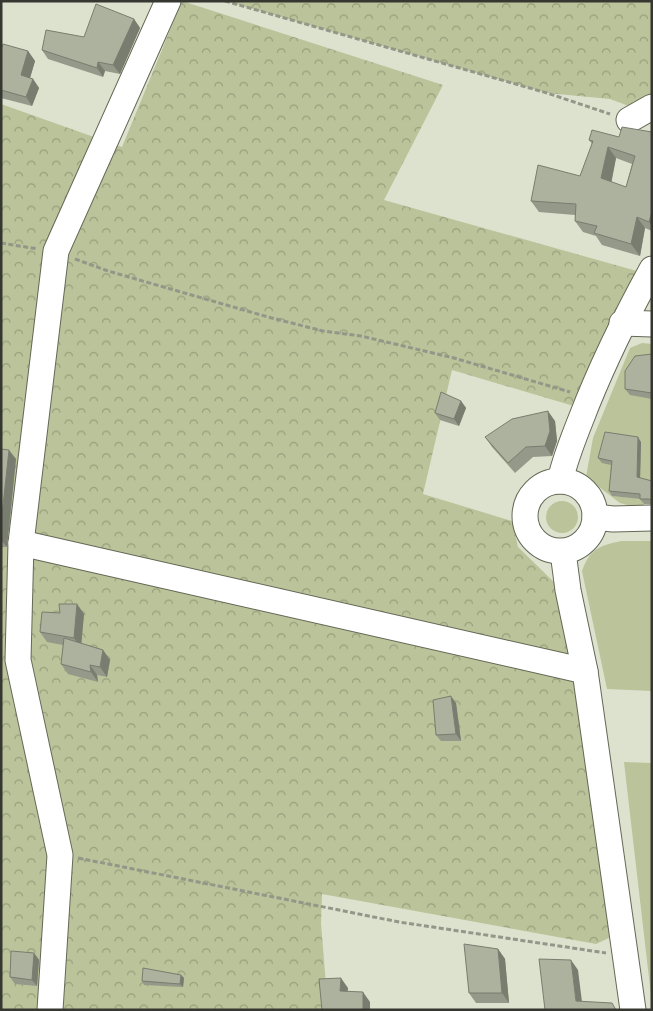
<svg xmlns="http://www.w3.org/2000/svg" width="653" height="1011" font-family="Jost,sans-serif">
  <defs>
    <pattern id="forest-crowns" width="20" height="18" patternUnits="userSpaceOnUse" patternTransform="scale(1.25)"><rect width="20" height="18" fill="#bac399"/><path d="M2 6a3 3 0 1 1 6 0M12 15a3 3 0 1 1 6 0" fill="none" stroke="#989f7d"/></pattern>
  </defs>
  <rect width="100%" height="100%" fill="#dde2ce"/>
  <g fill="#bac399">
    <path d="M642 343 652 344V485L614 476 613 496 643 499 644 507 631 506 620 503 586 477 593 438 630 348Z"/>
    <circle cx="562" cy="517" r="16"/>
    <path d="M621 541H652V691L607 689 582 571C590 549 598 546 621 541Z"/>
    <path d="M624 762 652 763V1004Z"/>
  </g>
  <g fill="url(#forest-crowns)">
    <path d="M182 1 443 85 384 200 644 273 577 407 452 370 423 494 512 521 518 547 558 586 584 703 611 937 596 944 322 894 321 923 328 1010H1V104L122 147Z"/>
    <path d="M225 1H652V108L642 111 610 99 547 93Z"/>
  </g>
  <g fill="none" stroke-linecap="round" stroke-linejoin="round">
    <g stroke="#646856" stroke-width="27">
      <g id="minor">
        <path d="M629 120 652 107"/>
        <path d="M622 323 652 324"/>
        <circle cx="560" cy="516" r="35"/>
        <path d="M560 481C565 459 573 439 581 419 601 367 625 318 652 269"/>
        <path d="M595 517 613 519 652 518"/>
        <path d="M21 543 585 671"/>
        <path d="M563 552 568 590 585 671 633 1010"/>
        <path d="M50 1010 60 855 18 660 21 543 56 251 168 1"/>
      </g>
    </g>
    <g stroke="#939688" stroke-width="3" stroke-dasharray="5 2.5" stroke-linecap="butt">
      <path d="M225 1 547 93 610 114"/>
      <path d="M1 243 38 249"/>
      <path d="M75 259 108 271 268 317 323 331 361 336 454 358 570 392"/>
      <path d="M78 858 399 922 606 953"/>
    </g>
    <use href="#minor" stroke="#fff" stroke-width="25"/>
  </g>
  <g fill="#959989" fill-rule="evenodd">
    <path d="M134 19 140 28 120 74 105 71 103 77 48 59 42 50 84 37Z"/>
    <path d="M1 49 28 51 35 61 30 78 33 79 39 88 32 106 1 98Z"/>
    <path d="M652 132V231L645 228 640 256 602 245 596 236 583 232 575 221V215L539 212 531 201 580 176 592 144 589 140 619 137ZM616 158 632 164 626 187 611 182Z"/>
    <path d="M652 354V399L630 395 625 389Z"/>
    <path d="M461 401 466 408 459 426 440 420 435 413Z"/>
    <path d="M555 421 557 441 552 456 533 457 515 473 492 447 485 437Z"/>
    <path d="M641 442 640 478 652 481V504H644L640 499 612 496 609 491 611 465 602 463 598 458Z"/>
    <path d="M1 449 16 459 7 547H1Z"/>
    <path d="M77 604 84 614 81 643 103 650 110 660 107 677 97 675 98 682 68 674 61 664 63 645 47 642 40 632 60 613Z"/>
    <path d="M456 703 461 741H441L436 735Z"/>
    <path d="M498 949 505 959 509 1003H476L469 993Z"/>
    <path d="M34 953 39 960 37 986 15 984 10 977Z"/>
    <path d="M181 975 184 978 183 987 144 985 142 981Z"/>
  </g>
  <g fill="#797d6f">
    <path d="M134 19 140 28 120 74 113 65Z"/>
    <path d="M28 51 35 61 28 85 21 75Z"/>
    <path d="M98 62 105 71 103 77 97 68Z"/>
    <path d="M33 79 39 88 32 106 26 97Z"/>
    <path d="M608 147 616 158 610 190 601 178Z"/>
    <path d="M652 212V226L649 222Z"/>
    <path d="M637 217 645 228 640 256 631 244Z"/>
    <path d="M461 401 466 408 459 426 454 419Z"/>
    <path d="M548 411 555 421 557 441 552 456 545 446Z"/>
    <path d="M638 437 641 442 640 482 637 477Z"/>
    <path d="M9 450 16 459 7 547 1 540V524Z"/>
    <path d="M77 604 84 614 81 648 74 638Z"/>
    <path d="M103 650 110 660 107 677 100 667Z"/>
    <path d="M90 665 97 675 98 682 91 672Z"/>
    <path d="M451 696 456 703 461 741 456 734Z"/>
    <path d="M498 949 505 959 509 1003 502 993Z"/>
    <path d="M34 953 39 960 37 986 32 980Z"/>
    <path d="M571 960 578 970 583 1010 576 1001Z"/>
    <path d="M181 975 184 978 183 987 180 984Z"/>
    <path d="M341 978 348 988 347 1001 340 991Z"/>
    <path d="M363 992 370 1002V1010H363Z"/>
  </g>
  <g fill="#adb29f" stroke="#797d6f" fill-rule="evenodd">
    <path d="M96 4 134 19 113 65 98 62 97 68 42 50 46 30 84 37Z"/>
    <path d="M3 44 28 51 21 75 33 79 26 97 1 90V49Z"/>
    <path d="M622 127 652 132V212L649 222 637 217 631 244 594 233 597 226 575 221 576 204 531 201 538 165 580 176 593 141 589 140 592 130 619 137ZM608 147 635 156 626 187 601 178Z"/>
    <path d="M652 354V393L625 389V371L635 356Z"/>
    <path d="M441 392 461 401 454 419 435 413Z"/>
    <path d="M548 411 550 431 545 446 526 447 508 463 485 437 512 419Z"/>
    <path d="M605 432 638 437 637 477 652 481V500L649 499H640V494L609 491 612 461 598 458Z"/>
    <path d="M1 449 9 450 1 524Z"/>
    <path d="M59 604H77L74 638 40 632 42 612 60 613Z"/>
    <path d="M64 638 103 650 100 667 90 665 91 672 61 664Z"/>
    <path d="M451 696 456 734 436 735 433 700Z"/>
    <path d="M464 944 498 949 502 993H469Z"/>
    <path d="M11 951 34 953 32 980 10 977Z"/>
    <path d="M539 959 571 960 576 1001 612 1003 616 1010H545Z"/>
    <path d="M143 968 181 975 180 984 142 981Z"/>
    <path d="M341 978 340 991 363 992V1010H322L319 979Z"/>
  </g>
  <rect width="653" height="1011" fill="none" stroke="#363730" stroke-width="5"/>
</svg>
